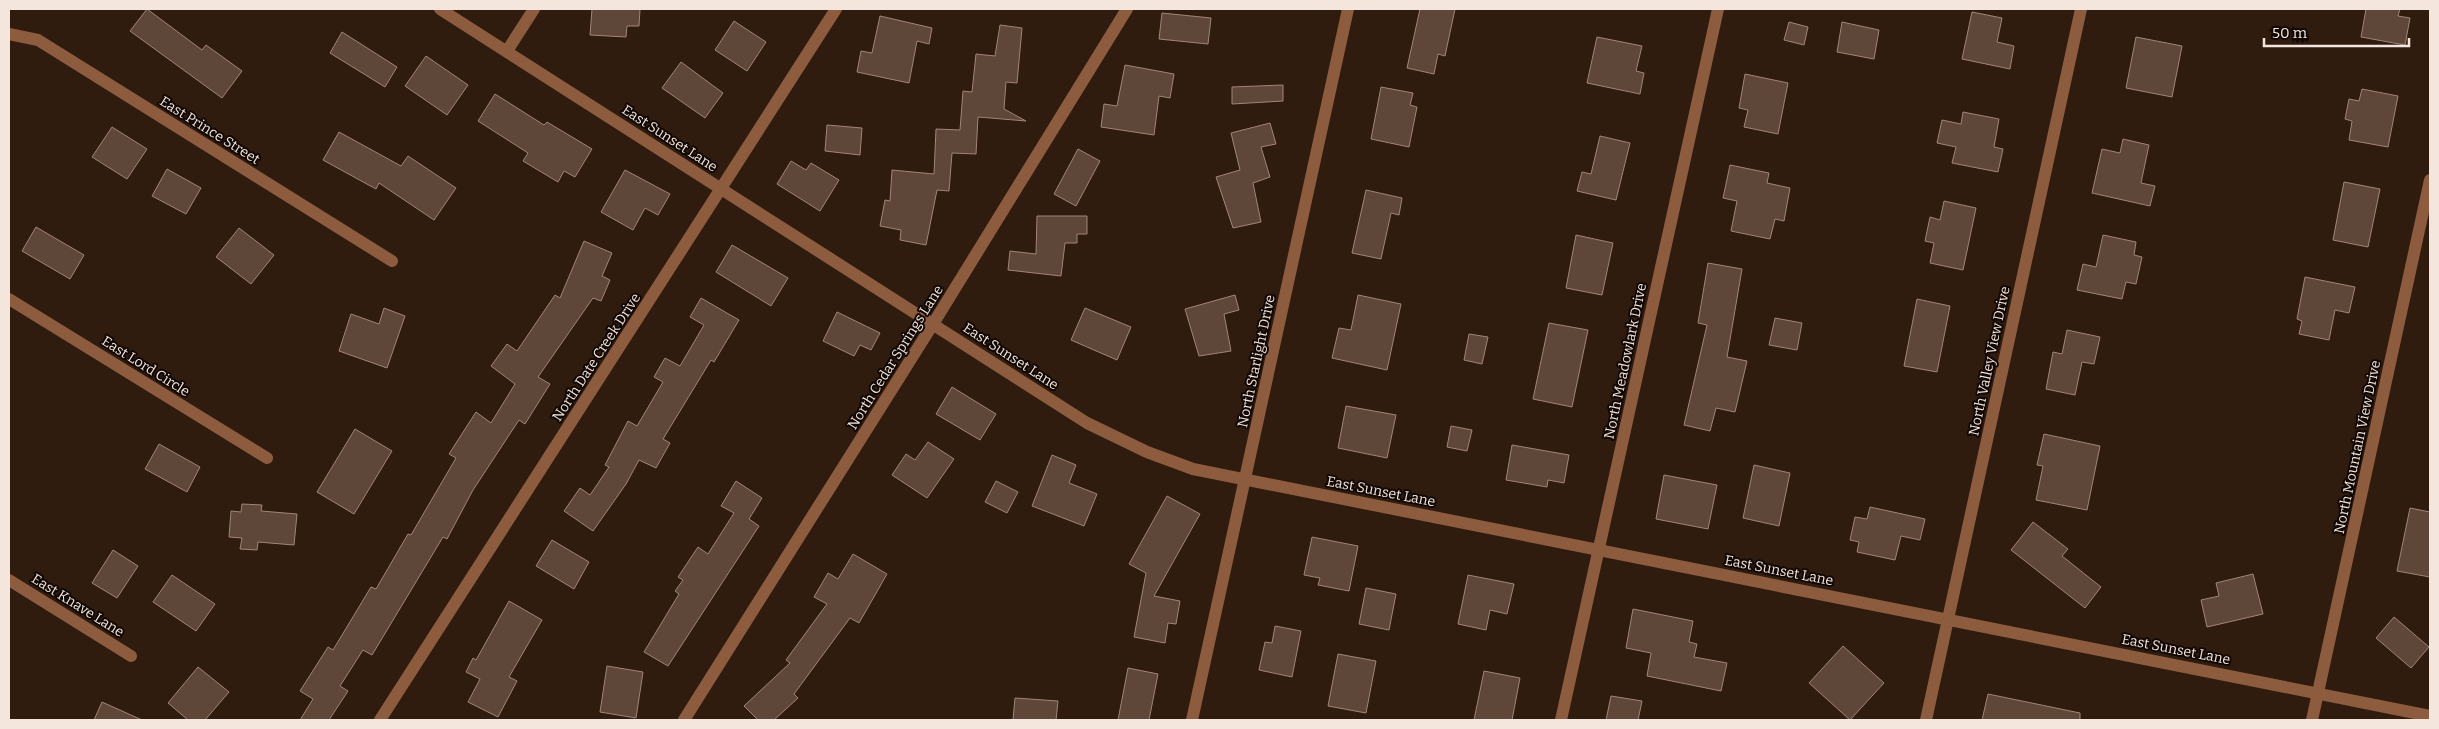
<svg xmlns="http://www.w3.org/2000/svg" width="2439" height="729" font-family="Bitter,serif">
  <rect width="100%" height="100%" fill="#301b0f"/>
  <g fill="#5e4639" stroke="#a18677">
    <path d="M147 9 202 50 206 45 242 71 222 98 130 31Z"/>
    <path d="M592 9H640L639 26H627L626 37 590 35Z"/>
    <path d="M1420 9H1455L1445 56 1438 54 1434 74 1407 68Z"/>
    <path d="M2366 9H2400L2398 16 2410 18 2405 45 2361 37Z"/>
    <path d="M1972 12 2002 18 1997 42 2014 46 2010 69 1962 59Z"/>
    <path d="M1162 13 1211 18 1208 44 1159 39Z"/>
    <path d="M880 16 932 28 929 44 917 41 909 83 857 72 861 51 872 53Z"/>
    <path d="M734 21 766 42 747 71 715 50Z"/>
    <path d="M1789 22 1808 27 1804 45 1784 40Z"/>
    <path d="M1842 22 1879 30 1874 59 1837 52Z"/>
    <path d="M1000 25 1022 28 1017 83 1006 82 1004 109 1026 121 978 117 976 154 952 153 949 191 937 190 926 245 900 240 901 230 880 226 885 200 890 201 892 170 934 174 936 129 960 130 963 91 972 92 976 54 995 56Z"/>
    <path d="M342 32 397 67 385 87 330 53Z"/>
    <path d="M1597 37 1642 46 1636 71 1644 73 1640 94 1587 83Z"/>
    <path d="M2136 37 2182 46 2172 97 2126 88Z"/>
    <path d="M426 56 468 85 447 115 405 86Z"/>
    <path d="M681 62 723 93 705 118 662 88Z"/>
    <path d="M1125 65 1174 74 1170 98 1159 96 1154 135 1101 127 1104 104 1117 106Z"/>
    <path d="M1745 74 1788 83 1778 134 1744 127 1748 110 1739 108Z"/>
    <path d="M1283 85V101L1232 104V87Z"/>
    <path d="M1381 87 1413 93 1410 105 1417 107 1409 147 1371 139Z"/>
    <path d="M2362 89 2398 96 2388 147 2349 140 2352 121 2345 119 2349 99 2359 101Z"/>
    <path d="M495 94 544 125 547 122 592 149 575 177 564 171 558 182 523 161 528 153 478 121Z"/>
    <path d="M1963 112 1999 119 1994 147 2003 149 1998 172 1952 163 1956 147 1937 143 1942 120 1961 124Z"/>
    <path d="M1270 123 1276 144 1261 147 1270 177 1253 183 1261 222 1233 228 1216 177 1240 170 1231 133Z"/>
    <path d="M827 125 862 128 860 155 825 151Z"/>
    <path d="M112 127 147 149 127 179 92 157Z"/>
    <path d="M339 132 401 166 408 156 456 188 434 220 379 183 376 189 323 160Z"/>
    <path d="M1600 136 1630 143 1616 200 1577 191 1582 172 1591 174Z"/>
    <path d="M2123 139 2149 145 2141 183 2155 186 2150 206 2092 193 2102 149 2120 153Z"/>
    <path d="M1078 149 1100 161 1076 206 1054 194Z"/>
    <path d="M791 161 806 170 811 163 839 180 820 211 777 184Z"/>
    <path d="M1730 165 1769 173 1767 183 1790 188 1784 221 1775 219 1770 239 1731 231 1737 201 1723 198Z"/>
    <path d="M167 169 201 188 186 214 152 196Z"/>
    <path d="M625 170 670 194 658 215 645 208 633 230 601 212Z"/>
    <path d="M2344 182 2380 189 2368 247 2333 240Z"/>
    <path d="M1366 190 1402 198 1399 215 1391 213 1381 259 1352 253Z"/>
    <path d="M1944 201 1976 208 1963 270 1930 263 1934 243 1925 241 1930 217 1940 220Z"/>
    <path d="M1037 216H1087V234H1077V243H1065L1061 276 1008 270 1010 251 1036 254Z"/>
    <path d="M36 227 84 255 70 279 22 251Z"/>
    <path d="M239 228 274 255 251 284 216 257Z"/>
    <path d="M1576 235 1613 243 1602 295 1566 288Z"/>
    <path d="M2103 235 2136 242 2134 255 2142 257 2136 284 2126 282 2122 299 2077 290 2083 264 2096 267Z"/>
    <path d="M584 241 612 253 602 276 610 280 601 301 593 298 538 377 550 384 525 424 519 420 473 490 447 539 443 537 372 655 363 650 340 686 348 691 329 720H300L313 699 300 691 328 647 333 650 371 587 376 589 408 534 411 535 456 458 449 454 476 412 491 423 515 384 491 366 507 344 517 351 555 295 560 298Z"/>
    <path d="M732 245 788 278 771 306 716 272Z"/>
    <path d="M1708 263 1742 269 1727 357 1747 361 1735 412 1716 408 1710 431 1684 425 1707 325 1698 323Z"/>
    <path d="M2305 277 2355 287 2349 313 2335 310 2329 340 2299 334 2302 321 2297 319Z"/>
    <path d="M1235 295 1239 310 1224 314 1231 351 1199 356 1185 309Z"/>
    <path d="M1358 295 1401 304 1387 370 1332 358 1339 328 1351 330Z"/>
    <path d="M701 298 739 320 714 362 711 360 663 439 670 443 656 468 639 460 626 484 593 531 564 511 580 488 590 495 609 467 605 465 628 421 637 426 663 382 654 377 665 358 680 366 704 325 690 317Z"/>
    <path d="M1917 299 1950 306 1937 372 1904 366Z"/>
    <path d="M384 308 405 316 387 368 339 351 351 314 379 324Z"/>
    <path d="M1085 308 1131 327 1117 360 1071 340Z"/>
    <path d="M837 312 880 333 871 350 860 345 854 356 823 341Z"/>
    <path d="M1775 318 1802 323 1797 350 1769 345Z"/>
    <path d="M1549 323 1588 330 1572 407 1533 399Z"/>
    <path d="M2067 330 2100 337 2094 364 2082 362 2075 395 2046 389 2053 352 2062 354Z"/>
    <path d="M1469 334 1488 337 1482 364 1464 360Z"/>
    <path d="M952 387 996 414 980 440 936 414Z"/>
    <path d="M1346 406 1396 415 1387 458 1338 448Z"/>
    <path d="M1451 426 1472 430 1467 451 1447 447Z"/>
    <path d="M355 429 392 451 354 514 317 492Z"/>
    <path d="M2044 434 2100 446 2087 510 2036 500 2043 466 2037 465Z"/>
    <path d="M928 442 954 459 927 498 892 475 906 454 915 460Z"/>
    <path d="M159 444 200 467 187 492 145 469Z"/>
    <path d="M1512 445 1569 455 1564 483 1548 480 1547 487 1506 480Z"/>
    <path d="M1052 455 1076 465 1069 483 1097 494 1084 526 1032 506Z"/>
    <path d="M1754 465 1790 473 1779 526 1743 518Z"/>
    <path d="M1664 475 1717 485 1708 529 1656 519Z"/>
    <path d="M736 481 762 498 749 519 759 526 668 666 644 652 679 594 675 591 683 580 678 577 698 547 708 554 734 513 721 506Z"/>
    <path d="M996 481 1018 492 1007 513 985 502Z"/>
    <path d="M1167 496 1200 514 1154 596 1180 601 1176 624 1168 623 1165 643 1134 637 1146 573 1129 564Z"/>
    <path d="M242 504 262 505 261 511 297 514 294 545 258 542 257 550 240 549 242 538 229 537 231 511 241 512Z"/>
    <path d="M1870 507 1925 519 1920 540 1901 536 1895 560 1857 552 1859 542 1850 540 1855 517 1867 519Z"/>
    <path d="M2410 508 2430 512V577L2397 571Z"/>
    <path d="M2033 522 2068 549 2062 556 2101 587 2085 608 2011 550Z"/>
    <path d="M1312 537 1358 546 1349 591 1318 585 1320 578 1304 575Z"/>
    <path d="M552 540 589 562 574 589 536 566Z"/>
    <path d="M113 550 138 566 117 598 92 583Z"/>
    <path d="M853 554 887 574 859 623 850 618 794 694 798 698 774 720H758L744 706 790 663 786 660 827 604 814 597 828 573 838 579Z"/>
    <path d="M2253 574 2263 614 2207 627 2201 600 2219 596 2216 583Z"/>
    <path d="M172 575 215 604 196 631 153 602Z"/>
    <path d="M1468 575 1514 584 1507 614 1490 610 1486 630 1458 624Z"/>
    <path d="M1366 588 1396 594 1389 630 1359 624Z"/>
    <path d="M509 601 542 620 509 677 517 681 498 717 468 702 480 679 466 672 473 658 476 660Z"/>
    <path d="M1633 609 1693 621 1689 642 1697 644 1694 657 1727 663 1721 691 1647 676 1651 653 1626 648Z"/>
    <path d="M2394 617 2429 647 2411 668 2376 638Z"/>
    <path d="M1275 626 1301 631 1292 677 1259 670 1265 642 1272 643Z"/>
    <path d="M1843 646 1884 683 1850 720 1809 683Z"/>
    <path d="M1338 654 1376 661 1366 713 1328 706Z"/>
    <path d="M607 666 643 672 636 718 600 712Z"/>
    <path d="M198 667 229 692 205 720H188L168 703Z"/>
    <path d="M1128 668 1158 674 1149 720H1118Z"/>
    <path d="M1484 671 1520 678 1512 720H1474Z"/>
    <path d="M1988 694 2080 713V720H1982Z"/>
    <path d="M1611 696 1642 701 1638 720H1606Z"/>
    <path d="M1015 698 1058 701 1056 720H1013Z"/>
    <path d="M102 702 142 720H94Z"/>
  </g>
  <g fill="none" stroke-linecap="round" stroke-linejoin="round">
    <g stroke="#8d5c3f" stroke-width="12">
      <path d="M9 34 38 40 392 261"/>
      <path d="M507 51 534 9"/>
      <path d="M9 299 267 458"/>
      <path d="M9 580 131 656"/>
      <path d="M380 720 836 9"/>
      <path d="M684 720 933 324 1127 9"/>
      <path d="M1192 720 1348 9"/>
      <path d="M1561 720 1718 9"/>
      <path d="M1926 720 2081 9"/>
      <path d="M2312 720 2430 180"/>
    </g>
    <path stroke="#8d5c3f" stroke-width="12" d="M440 9 1087 423 1147 452 1193 469 2430 716"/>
  </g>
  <g text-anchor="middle" stroke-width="4" stroke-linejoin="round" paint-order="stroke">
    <g font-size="14" fill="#f4e5dd" stroke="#110804">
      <text transform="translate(210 130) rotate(32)" y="5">East Prince Street</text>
      <text transform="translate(670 138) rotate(33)" y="5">East Sunset Lane</text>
      <text transform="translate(1011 356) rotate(33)" y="5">East Sunset Lane</text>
      <text transform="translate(596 357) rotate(-57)" y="5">North Date Creek Drive</text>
      <text transform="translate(895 357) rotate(-58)" y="5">North Cedar Springs Lane</text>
      <text transform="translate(1256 361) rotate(-78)" y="5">North Starlight Drive</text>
      <text transform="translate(1625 361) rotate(-78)" y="5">North Meadowlark Drive</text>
      <text transform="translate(1989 361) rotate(-78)" y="5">North Valley View Drive</text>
      <text transform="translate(146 366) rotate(32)" y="5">East Lord Circle</text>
      <text transform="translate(2357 447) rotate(-78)" y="5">North Mountain View Drive</text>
      <text transform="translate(1381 491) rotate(11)" y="5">East Sunset Lane</text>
      <text transform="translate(1779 570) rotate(11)" y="5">East Sunset Lane</text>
      <text transform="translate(78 605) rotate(32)" y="5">East Knave Lane</text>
      <text transform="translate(2176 649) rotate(11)" y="5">East Sunset Lane</text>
    </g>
  </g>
  <rect width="2439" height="729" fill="none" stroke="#f4e5dd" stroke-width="20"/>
  <path d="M2264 38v8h145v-8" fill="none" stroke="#f4e5dd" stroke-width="2.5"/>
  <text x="2272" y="38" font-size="15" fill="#f4e5dd" stroke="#110804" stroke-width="4" paint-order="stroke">50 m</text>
</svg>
